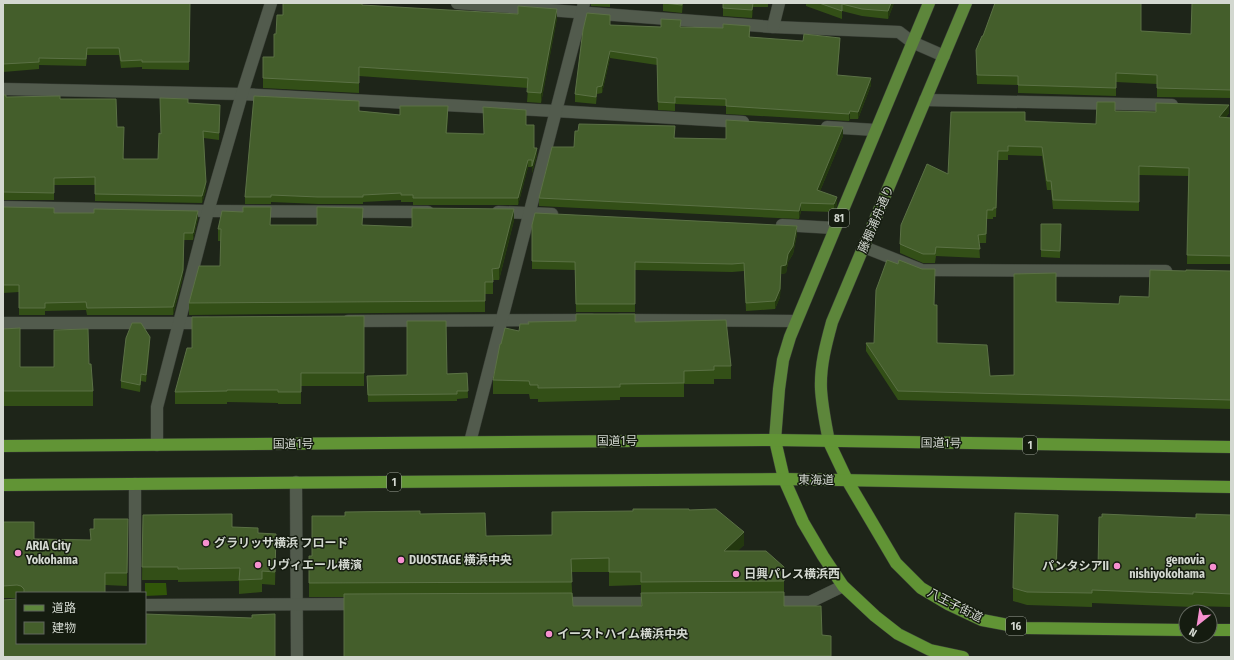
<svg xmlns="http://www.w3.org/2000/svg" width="1234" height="660" font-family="'Fira Sans Condensed','Noto Sans JP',sans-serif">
  <rect width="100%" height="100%" fill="#1e2519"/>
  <path fill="#315609" d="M145 583H166L167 595 145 596Z"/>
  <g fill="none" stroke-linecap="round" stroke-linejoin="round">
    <g stroke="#393e36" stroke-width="13">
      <g id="minor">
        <path d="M457 3 773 27 899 32 912 42 944 56"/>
        <path d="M773 27 779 3"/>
        <path d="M3 89 242 94 555 111 743 122"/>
        <path d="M925 100 1172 105"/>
        <path d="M827 127 875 130"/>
        <path d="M3 207 208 211 428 212"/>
        <path d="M498 212 552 214"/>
        <path d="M782 225 834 228"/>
        <path d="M864 247 922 270 1166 271"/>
        <path d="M620 320 796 321"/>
        <path d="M348 321 592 320"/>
        <path d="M3 323H208"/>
        <path d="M470 442 584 3"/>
        <path d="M157 445V407L179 323 208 211 242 94 271 3"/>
        <path d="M296 482 297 657"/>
        <path d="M135 593V484"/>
        <path d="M768 602H810L843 586"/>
        <path d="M556 603H658"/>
        <path d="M145 605 360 604"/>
      </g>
    </g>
    <g stroke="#393e36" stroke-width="13">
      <g id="primary">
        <path d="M775 440 779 389 783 360 790 337 929 3"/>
        <path d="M829 442C826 425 822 407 821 389 820 366 826 344 832 322L966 3"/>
      </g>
    </g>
    <g stroke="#393e36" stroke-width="13">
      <g id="trunk">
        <path d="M775 440 784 479 803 522 823 556 843 586 875 616 898 634 930 650 963 657"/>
        <path d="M829 442 847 480 896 563 921 588 948 604 982 620 1024 628 1186 630"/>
        <path d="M3 446 775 440 1231 447"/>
        <path d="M3 485 784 479 1231 487"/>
        <path d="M1210 630H1231"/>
      </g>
    </g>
    <use href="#minor" stroke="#525b4d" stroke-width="12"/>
    <use href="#primary" stroke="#5d863b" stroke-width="12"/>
    <use href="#trunk" stroke="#619435" stroke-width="12"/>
  </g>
  <g fill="#334f17" fill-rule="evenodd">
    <path d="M3 3H190L189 70 142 69V67L121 68 119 55H87L86 66 39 65V69L3 72Z"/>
    <path d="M591 3H610V7L591 6Z"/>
    <path d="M663 3H683L682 13 663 11Z"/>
    <path d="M723 3H768V7H753L752 18 723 16Z"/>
    <path d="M806 3H894L888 19 862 16 842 11V19L806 6Z"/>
    <path d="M1231 3V98L1157 97V84L1116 82V96L1018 93V85L977 84 976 50 1141 31 1191 34Z"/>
    <path d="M363 5 557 18 541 103 527 102 528 88 359 76V93L263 88V57H274L276 34 283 15Z"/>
    <path d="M610 25 661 27H681L750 33V37L840 45 837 75 871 85 858 119H850L849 121 726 114V106L675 104V111L658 110 657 65 610 58 602 93 597 94 596 104 575 102V94Z"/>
    <path d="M3 95 6 97 60 99 117 127 124 159H158L161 134 188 103 220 113 219 140 204 138 206 190 202 203 95 201V185H54V200H3Z"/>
    <path d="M359 111 400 115 448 113 447 133 484 134 526 125 537 155 532 173V167H528L518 205H413V202H401V200L363 202V204H318L271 202V204H245V197Z"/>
    <path d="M1115 111 1229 113 1226 117 1231 118V264H1187L1188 176 1139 175V211L1053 209 1051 190H1047L1042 156 1008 155V160H998L996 217H993V219H987L986 243H979L980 258 936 256 935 263H923L900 253V244L948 174 1025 121 1096 124Z"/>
    <path d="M843 136 820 191 837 205 834 212 801 211 799 219 539 206V198L675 138 726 139Z"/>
    <path d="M3 207 54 213 198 218 193 240H184L183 277 173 315H87L86 310 45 311V315H19V292L3 293Z"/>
    <path d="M243 212 271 225H363L412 227 514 220 499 280H493V294H485V312L189 315V303L220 266 221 241H218V229Z"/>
    <path d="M1041 224H1061L1060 258 1041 257Z"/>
    <path d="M532 225 797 234 793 254 788 262 786 273 781 274 780 297 775 309 746 311 744 271 732 272 635 270V312H576L575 270 532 269Z"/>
    <path d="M1186 271H1231V409L898 400 866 351V343H874L934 305 937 343 990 376 1014 375 1056 302 1119 304 1149 297Z"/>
    <path d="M364 316V386H301V404H278V403L227 402V404H175V392L192 348Z"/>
    <path d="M635 322 731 366V379H714V384H684V397H620V400L538 402V399H530L529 394H493V380L501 344 529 324Z"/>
    <path d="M3 329 20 367H54L89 364 93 391V406H3Z"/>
    <path d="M150 344 146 382 141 381 140 392 121 388V381Z"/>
    <path d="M467 373 468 398 457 399V401L368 402 367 376Z"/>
    <path d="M689 510 744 545 737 551 784 567V606L822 635 831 636V657H344V597H309V556H312L345 516 420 514 486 536 552 535 633 511ZM571 572H609V586L641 585V606H573Z"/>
    <path d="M143 515 232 527 258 533 276 547 275 585 262 584V592L239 594V581L178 582V580H142Z"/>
    <path d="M1231 515V607L1193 606V607L1092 603V607L1027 605 1013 601V588L1058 528 1057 568 1098 569 1196 518Z"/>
    <path d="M128 519 127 586 105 585V593H17V598H3V522L34 539 90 540 94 529Z"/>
  </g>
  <g fill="#23380f">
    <path d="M753 3V7L752 18V10Z"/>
    <path d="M891 3H894L888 19V11Z"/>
    <path d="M557 9V18L541 103V93Z"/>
    <path d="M840 38V45L837 83V75Z"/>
    <path d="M610 51V58L602 93V86Z"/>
    <path d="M871 78V85L858 119V112Z"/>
    <path d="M1229 105V113L1219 126V117Z"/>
    <path d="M850 111V119L849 121V114Z"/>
    <path d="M843 127V136L817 198V190Z"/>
    <path d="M537 148V155L532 173V166Z"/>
    <path d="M528 160V167L518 205V198Z"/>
    <path d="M206 182V190L202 203V196Z"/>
    <path d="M837 197V205L834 212V204Z"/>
    <path d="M801 203V211L799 219V211Z"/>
    <path d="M514 209V220L499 280V268Z"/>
    <path d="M198 211V218L193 240V233Z"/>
    <path d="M797 226V234L793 254 788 262 786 273 781 274 780 297 775 309V301L781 266 788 254Z"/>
    <path d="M184 240 183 277 173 315V307Z"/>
    <path d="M150 337V344L146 382V375Z"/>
    <path d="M744 532V545L724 565V551Z"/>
  </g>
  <g fill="#445e2b" stroke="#5b7145">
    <path d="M3 3H190L189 62H142V60L121 61 119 48H87L86 59 39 58V62L3 64Z"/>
    <path d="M283 3H362V5L518 14V6L557 9 541 93 527 92 528 78 359 67V83L263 78V57H274V34H276L277 15H283Z"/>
    <path d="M663 3H682V5Z"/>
    <path d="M723 3H753L752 10 723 8Z"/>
    <path d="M819 3H891L888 11 862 9 842 4V11Z"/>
    <path d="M995 3H1141V31L1191 34 1192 3H1231V90L1157 88V75L1116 73V88L1018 85V76L977 75 976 50 982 36H983Z"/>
    <path d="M587 13 610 15V25L661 27V19L681 20 680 27 723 28V24L750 26 749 37 803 41 804 34 840 38 837 75 871 78 858 112 850 111 849 114 726 106V99L675 97V103L658 102 657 58 610 51 602 86 597 87 596 97 575 94 583 30Z"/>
    <path d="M3 95H6V97L60 96V99H116L117 127H124L123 159H158L159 133 161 134 160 98 188 99V103L220 105 219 133 203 131 206 182 202 196 95 194V177L54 178V193L3 192Z"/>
    <path d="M254 96 359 101V111L400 115V106H448L446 133 484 134 483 107 526 110V125H534V148H537L532 166V160H528L518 198H413V195H401V193L363 195V197H318L271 195V197H245Z"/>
    <path d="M1097 102H1115V111L1156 112V103L1229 105 1219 117 1231 118V256L1187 255 1189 168 1139 166V202L1053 200 1051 181H1047L1042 147 1008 146V151H998L996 208H993V210H987L986 234 978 235 980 249 936 247 935 254H923L900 244 901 225 927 164 948 174 951 112H1025V121L1096 124Z"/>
    <path d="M726 120 843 127 817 190 837 197 834 204 801 203 799 211 539 198 552 147H574L575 131H578L579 124 675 126 674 138 726 139Z"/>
    <path d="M3 207 54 208V213H94V209L198 211 193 233H184L183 270 173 307 87 308 86 302 45 303V308H19V285H3Z"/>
    <path d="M243 207H271L270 225H317V207L363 208 362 225 412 227V208L514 209 499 268 492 269 493 282H485V301L189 303 199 266H220L221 229H218L222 211 243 212Z"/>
    <path d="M535 213 797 226 793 246 788 254 786 265 781 266 780 289 775 301 746 303 744 263 732 264 635 262V304H576L575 262 532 261V225Z"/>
    <path d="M1041 224H1061L1060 251 1041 250Z"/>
    <path d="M887 260 898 264 899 260 922 269H935L934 305H937V343L987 345 990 376 1014 375V274L1056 273V302L1119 304 1120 296 1149 297 1150 270 1186 271V270L1231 271V400L898 391 866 343H874L876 290Z"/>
    <path d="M576 314H635V322L726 320 731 366H714V370L684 371V383L620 384V387L538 388V385H530L529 381 493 380 500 344H501L505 328 519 331 520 324H529L528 322 576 321Z"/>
    <path d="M364 316V373H301V392H278V390H227V391L175 392 187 348H192V317Z"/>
    <path d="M407 321H446L447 374 467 373 468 391H457V394L368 395 367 376 407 375Z"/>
    <path d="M132 323H141L150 337 146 375 141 374 140 385 121 381 126 338Z"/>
    <path d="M20 328V367H54V330L88 329 89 364H91L93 391H3V329Z"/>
    <path d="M633 509H689V510L716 509 744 532 724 551H766L784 567V581L641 582V572H609V558L571 559 572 582 309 583V556H312V516H345V512L420 511V514L485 513 486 536 552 535V512L633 511Z"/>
    <path d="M1015 513 1058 515 1056 568 1098 569 1099 517H1102V514L1196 518V514L1231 515V594L1193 592V594L1092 590V593L1027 592 1013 588Z"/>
    <path d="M232 514V527L258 528V533L276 534 275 572 262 571V579L239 580 240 568 178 569V567H142L143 515Z"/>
    <path d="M94 519H128L127 573H105V593H24V589L21 586 17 585 3 586V522H34V539L91 540 90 529H94Z"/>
    <path d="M784 592V606H821L822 635 831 636V656L344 657V594L572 593 573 606H642L641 593Z"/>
    <path d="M17 599V643H145V614L252 618V615L275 614V657H3V600Z"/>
  </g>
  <g fill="#f690cf" stroke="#151c10" stroke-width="1.5">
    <circle cx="206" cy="543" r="4"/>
    <circle cx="18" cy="553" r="4"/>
    <circle cx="401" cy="560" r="4"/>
    <circle cx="258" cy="565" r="4"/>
    <circle cx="1117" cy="566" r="4"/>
    <circle cx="1213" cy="567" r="4"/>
    <circle cx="736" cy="574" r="4"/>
    <circle cx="549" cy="634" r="4"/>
  </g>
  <g text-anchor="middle" stroke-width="3" stroke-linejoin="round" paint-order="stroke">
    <g fill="#151c10" stroke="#9aa096" stroke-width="1">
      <rect x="829" y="209" width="20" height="18" rx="3"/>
      <rect x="1023" y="436" width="14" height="18" rx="3"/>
      <rect x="387" y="473" width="14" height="18" rx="3"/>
      <rect x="1006" y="617" width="20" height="18" rx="3"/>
    </g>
    <g font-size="11" font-weight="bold" fill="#d3d8d0">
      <text x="839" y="222">81</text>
      <text x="1030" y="449">1</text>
      <text x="394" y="486">1</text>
      <text x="1016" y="630">16</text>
    </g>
    <g font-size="12" fill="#d3d8d0" stroke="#151c10">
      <text transform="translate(876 219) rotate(-67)" y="4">藤棚浦舟通り</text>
      <text x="617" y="445">国道1号</text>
      <text transform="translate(941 443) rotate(1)" y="4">国道1号</text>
      <text x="293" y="448">国道1号</text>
      <text transform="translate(816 480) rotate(1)" y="4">東海道</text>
      <text transform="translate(955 605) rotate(27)" y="4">八王子街道</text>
    </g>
    <g font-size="12" font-weight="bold" fill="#d3d8d0" stroke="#151c10" text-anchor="start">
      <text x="214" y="547">グラリッサ横浜 フロード</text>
      <text x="26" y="550">ARIA City<tspan x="26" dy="14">Yokohama</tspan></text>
      <text x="409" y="564">DUOSTAGE 横浜中央</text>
      <text x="1205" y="564" text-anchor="end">genovia<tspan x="1205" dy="14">nishiyokohama</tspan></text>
      <text x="266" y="569">リヴィエール横濱</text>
      <text x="1109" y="570" text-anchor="end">パンタシアII</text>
      <text x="744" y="578">日興パレス横浜西</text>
      <text x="557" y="638">イーストハイム横浜中央</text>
    </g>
  </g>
  <rect width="1234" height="660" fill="none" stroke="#d3d8d0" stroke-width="8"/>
  <rect x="16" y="592" width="130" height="52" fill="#151c10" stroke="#61675d"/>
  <rect x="24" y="605" width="20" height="6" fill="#5d863b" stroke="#61675d"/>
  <text x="52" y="612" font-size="12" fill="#d3d8d0">道路</text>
  <rect x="24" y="622" width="20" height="12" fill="#445e2b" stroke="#61675d"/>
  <text x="52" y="632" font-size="12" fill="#d3d8d0">建物</text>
  <g transform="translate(1198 624) rotate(210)"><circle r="19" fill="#151c10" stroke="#61675d"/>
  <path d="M0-3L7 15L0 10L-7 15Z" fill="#f690cf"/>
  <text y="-6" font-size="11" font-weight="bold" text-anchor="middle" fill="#d3d8d0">N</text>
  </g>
</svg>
